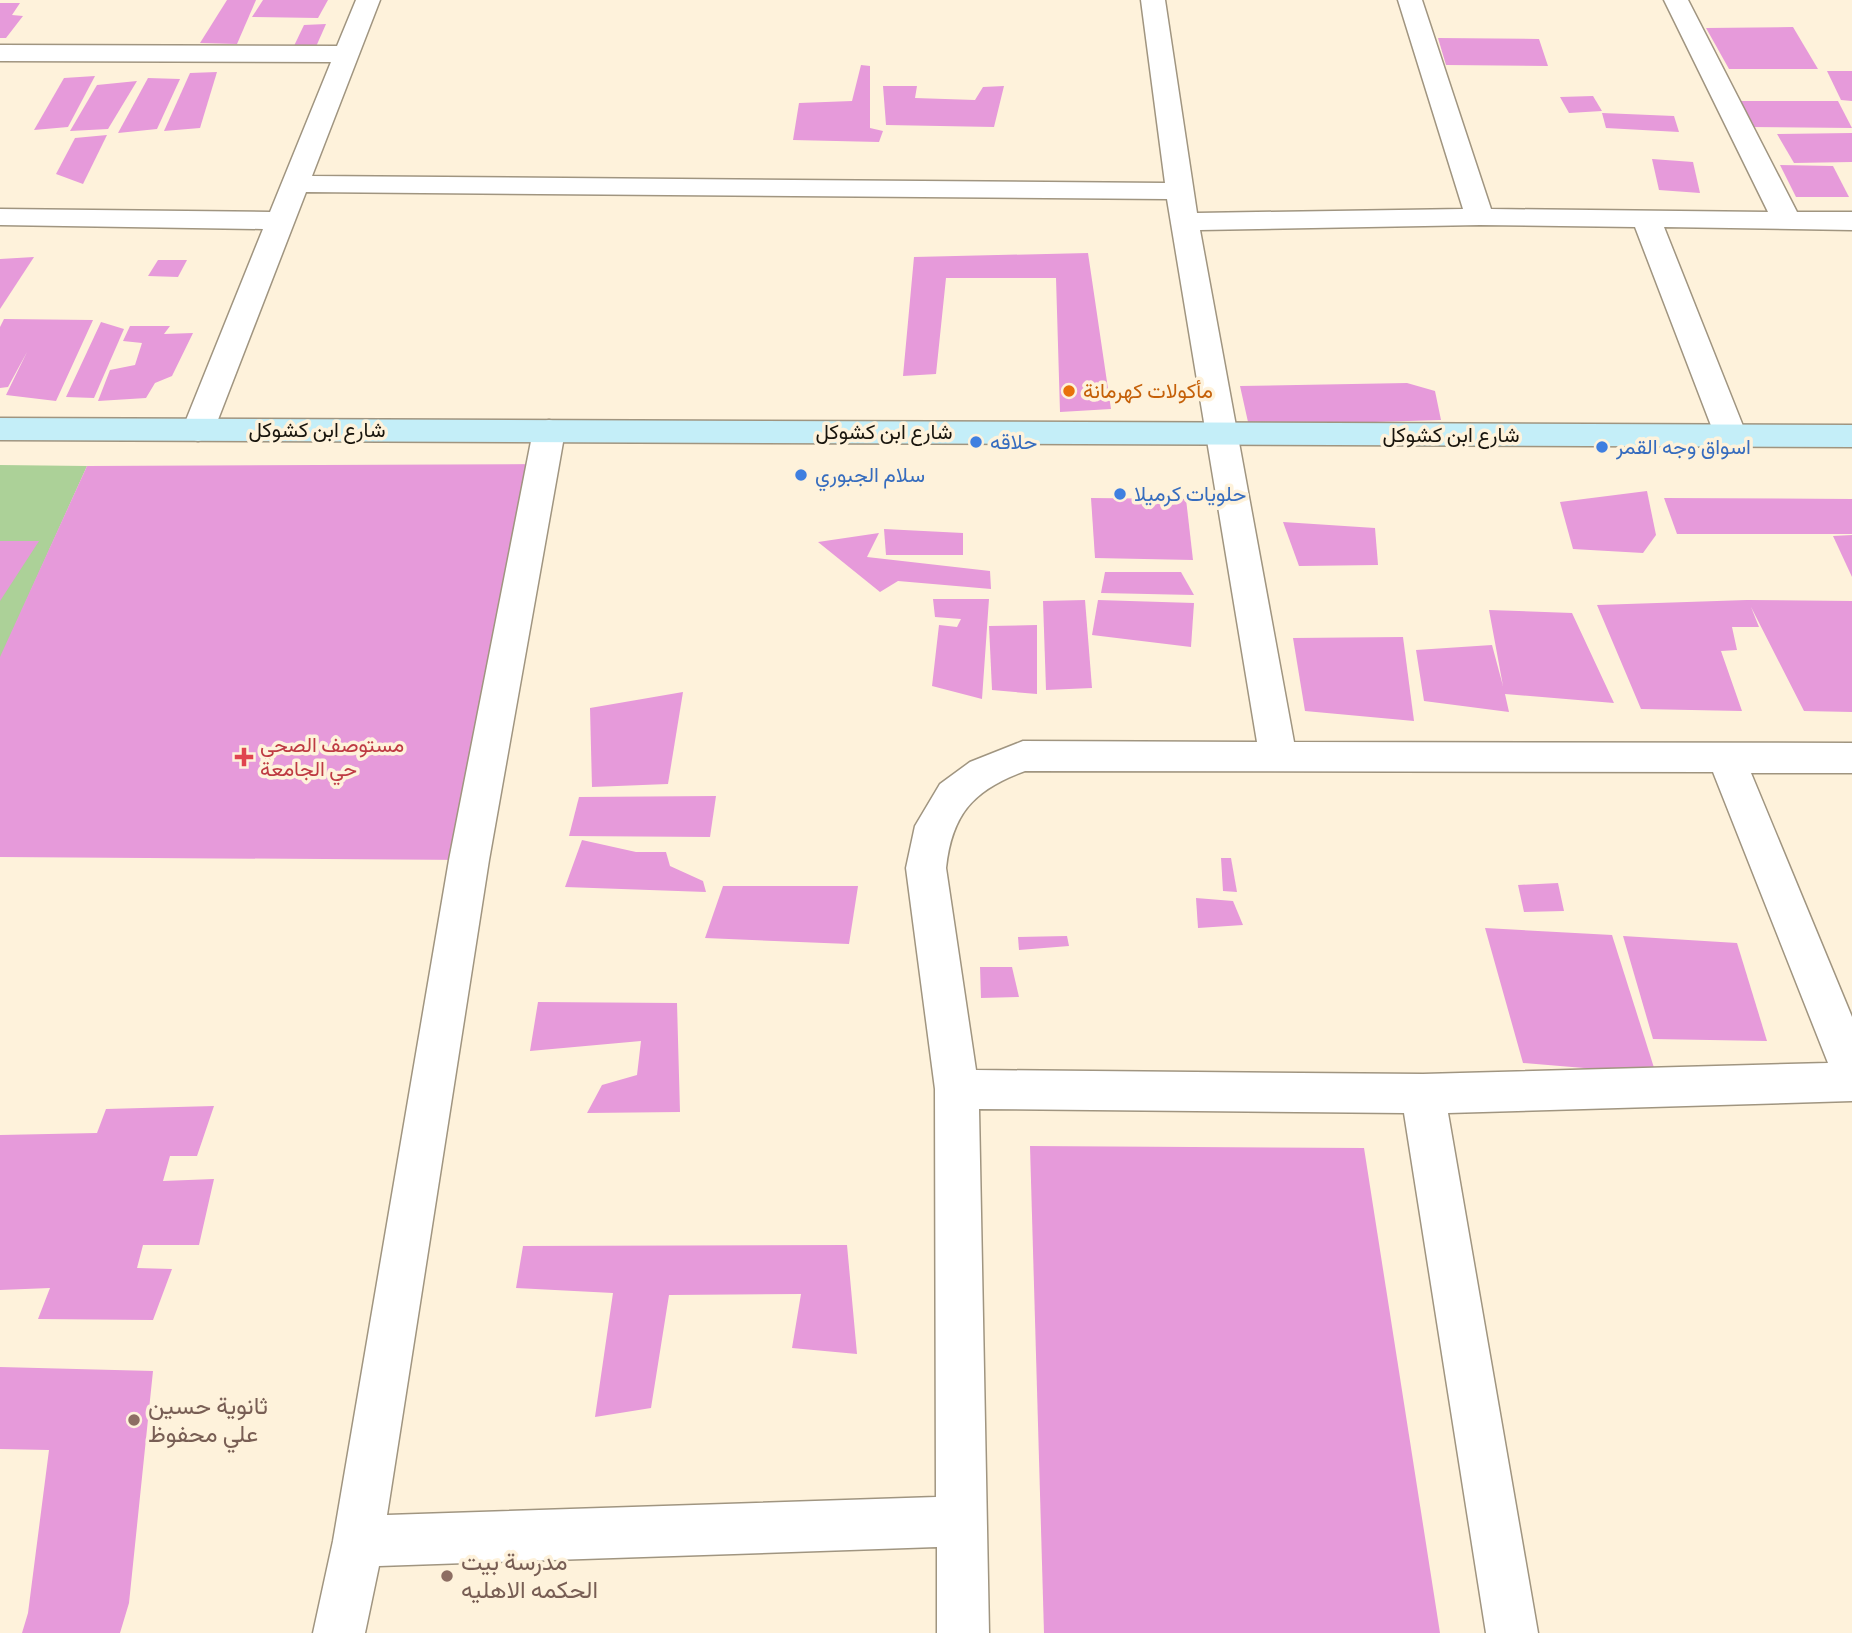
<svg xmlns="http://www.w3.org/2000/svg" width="1852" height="1633" font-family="'PT Sans Narrow',Vazirmatn,sans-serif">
  <rect width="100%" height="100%" fill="#fef2db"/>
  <path fill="#acd198" d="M0 465 87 466 0 659Z"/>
  <g fill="#e69ada">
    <path d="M227 0H256L237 44 200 43Z"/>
    <path d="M263 0H328L318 18 252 17Z"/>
    <path d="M0 3H20L12 15 23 16 6 38H0Z"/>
    <path d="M326 24 315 49 293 48 304 25Z"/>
    <path d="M1793 27 1818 69H1729L1706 28Z"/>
    <path d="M1438 38 1539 39 1548 66 1446 65Z"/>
    <path d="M861 65 870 66V128L883 131 879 142 793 140 799 103 852 101Z"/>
    <path d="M1827 71H1852V101L1841 100Z"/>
    <path d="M217 72 200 128 164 131 190 73Z"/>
    <path d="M95 76 68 127 34 130 64 78Z"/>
    <path d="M148 78 180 79 157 129 118 133Z"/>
    <path d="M137 81 108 129 70 131 97 85Z"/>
    <path d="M883 86H917L915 98 975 100 983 87 1004 86 994 127 886 125Z"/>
    <path d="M1593 96 1602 111 1569 113 1560 97Z"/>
    <path d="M1735 101H1838L1852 128 1749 127Z"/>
    <path d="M1602 113 1674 116 1679 132 1606 128Z"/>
    <path d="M1852 133V162L1794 163 1777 134Z"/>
    <path d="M107 135 83 184 56 174 75 138Z"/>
    <path d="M1652 159 1693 162 1700 193 1659 190Z"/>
    <path d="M1780 165 1833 166 1849 197H1796Z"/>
    <path d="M1088 253 1111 409 1060 412 1056 278H946L936 374 903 376 914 257Z"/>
    <path d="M34 257 0 309V259Z"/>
    <path d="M158 260H187L178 277 148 276Z"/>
    <path d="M4 319 93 320 56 401 6 395 27 352 8 387 0 388V327Z"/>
    <path d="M101 322 124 329 94 398 66 397Z"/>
    <path d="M130 326H170L164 334 193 333 172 376 155 383 146 398 98 401 110 370 135 365 142 343 123 341Z"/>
    <path d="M1407 383 1435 391 1441 420 1342 423 1345 434 1248 422 1240 386Z"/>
    <path d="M543 464 469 860 0 857V657L87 466Z"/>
    <path d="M1647 491 1656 535 1643 553 1573 549 1560 502Z"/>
    <path d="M1091 498 1186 499 1193 560 1095 558Z"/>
    <path d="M1664 498 1852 499V534H1677Z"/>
    <path d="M1283 522 1375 528 1378 565 1299 566Z"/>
    <path d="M884 529 963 533V555H886Z"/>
    <path d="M879 533 867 557 990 571 991 589 898 581 880 592 818 542Z"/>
    <path d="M1852 535V577L1833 536Z"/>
    <path d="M0 541H39L0 601Z"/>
    <path d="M1105 572H1181L1194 595 1101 593Z"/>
    <path d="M933 599H989L982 699 932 686 939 625 957 627 961 619 935 617Z"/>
    <path d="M1085 600 1092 688 1046 690 1043 601Z"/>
    <path d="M1098 600 1194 603 1191 647 1092 635Z"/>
    <path d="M1747 600 1852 601V712L1804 711 1751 607 1759 627H1732L1737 650 1721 651 1742 711 1641 709 1597 605Z"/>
    <path d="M1489 610 1572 613 1614 703 1505 694 1509 712 1424 701 1416 650 1492 645 1503 686Z"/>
    <path d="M1037 625V694L992 690 989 626Z"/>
    <path d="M1403 637 1414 721 1305 711 1293 638Z"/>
    <path d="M683 692 668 784 592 787 590 708Z"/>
    <path d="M716 796 710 837 569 836 579 797Z"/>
    <path d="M582 840 636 852H666L670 866 703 881 706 892 565 887Z"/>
    <path d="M1221 858H1231L1237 892 1223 891Z"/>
    <path d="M1558 883 1564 911 1524 912 1518 885Z"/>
    <path d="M723 886H858L849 944 705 938Z"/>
    <path d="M1196 898 1233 901 1243 925 1198 928Z"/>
    <path d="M1485 928 1612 935 1656 1074 1523 1063Z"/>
    <path d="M1067 936 1069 946 1019 950 1018 937Z"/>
    <path d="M1623 936 1737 943 1767 1041 1653 1039Z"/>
    <path d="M980 967H1012L1019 997 981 998Z"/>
    <path d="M538 1002 677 1003 680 1112 587 1113 602 1085 637 1075 641 1041 530 1051Z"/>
    <path d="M214 1106 197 1156H170L163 1181 214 1179 199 1245H143L137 1268 172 1269 153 1320 38 1319 50 1288 0 1290V1135L97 1133 106 1109Z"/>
    <path d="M1030 1146 1364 1148 1440 1633H1044Z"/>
    <path d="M847 1245 857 1354 792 1348 801 1294 669 1295 651 1408 595 1417 613 1293 516 1288 523 1246Z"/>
    <path d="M0 1367 153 1371 129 1603 120 1633H22L28 1613 49 1450 0 1449Z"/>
  </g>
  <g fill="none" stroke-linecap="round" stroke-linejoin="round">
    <g stroke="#a09580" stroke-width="3">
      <path id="street" d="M356 0H380L312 176 1165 183 1141 0H1165L1197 213 1463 209 1398 0H1422L1491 209 1768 212 1664 0H1688L1797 212H1852V230L1664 227 1747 436 1742 444 1731 447 1720 444 1715 436 1635 227 1480 225 1200 230 1294 742 1852 743V773H1751L1852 1017V1101L1448 1113 1538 1633H1486L1404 1113 979 1109 989 1633H937V1547L379 1566 365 1633H313L333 1541 449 860 533 431 538 423 549 420 560 423 565 431 489 860 387 1515 936 1497 935 1089 906 868 915 826 940 784 970 762 1023 741 1257 742 1167 199 306 192 214 430 209 438 198 441 187 438 182 430 263 229 0 225V209L270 212 331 62 0 61V45L337 46ZM1025 771 1713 772 1828 1063 1423 1074 976 1070 946 868C952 814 973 790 1025 771Z"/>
    </g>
    <g stroke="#a09580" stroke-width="3">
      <path id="secondary" d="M0 418 1852 425V447L0 440Z"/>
    </g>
    <use href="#street" fill="#fff" fill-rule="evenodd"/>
    <use href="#secondary" fill="#c4eef8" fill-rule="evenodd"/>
  </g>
  <circle fill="#e8710a" stroke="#fef2db" stroke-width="2.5" cx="1069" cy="391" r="7"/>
  <g fill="#3f7fe0" stroke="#fef2db" stroke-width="2.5">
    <circle cx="976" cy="442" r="7"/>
    <circle cx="1602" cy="447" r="7"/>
    <circle cx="801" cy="475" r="7"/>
    <circle cx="1120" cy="494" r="7"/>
  </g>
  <path fill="#e0444e" stroke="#fef2db" stroke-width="2.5" d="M240.5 746.5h7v7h7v7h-7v7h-7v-7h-7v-7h7z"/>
  <g fill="#8d6e63" stroke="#fef2db" stroke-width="2.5">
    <circle cx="134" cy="1420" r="7"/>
    <circle cx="447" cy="1576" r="7"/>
  </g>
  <g text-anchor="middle" stroke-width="7" stroke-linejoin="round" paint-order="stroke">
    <g font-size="21" fill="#c56008" stroke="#fef2db" text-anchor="start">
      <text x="1083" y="398">مأكولات كهرمانة</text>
    </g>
    <g font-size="21" fill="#18140c" stroke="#fef2db">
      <text x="317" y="437">شارع ابن كشوكل</text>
      <text x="884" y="439">شارع ابن كشوكل</text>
      <text x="1451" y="442">شارع ابن كشوكل</text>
    </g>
    <g font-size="21" fill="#366cbe" stroke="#fef2db" text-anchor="start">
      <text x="990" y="449">حلاقه</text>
      <text x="1616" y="454">اسواق وجه القمر</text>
      <text x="815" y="482">سلام الجبوري</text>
      <text x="1134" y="501">حلويات كرميلا</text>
    </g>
    <g font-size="21" fill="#be3a42" stroke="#fef2db" text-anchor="start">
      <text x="260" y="752">مستوصف الصحي<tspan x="260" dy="24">حي الجامعة</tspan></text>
    </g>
    <g font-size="24" fill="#785e54" stroke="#fef2db" text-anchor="start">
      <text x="148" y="1414">ثانوية حسين<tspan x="148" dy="28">علي محفوظ</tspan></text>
      <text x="461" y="1570">مدرسة بيت<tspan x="461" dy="28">الحكمه الاهليه</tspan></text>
    </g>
  </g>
</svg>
